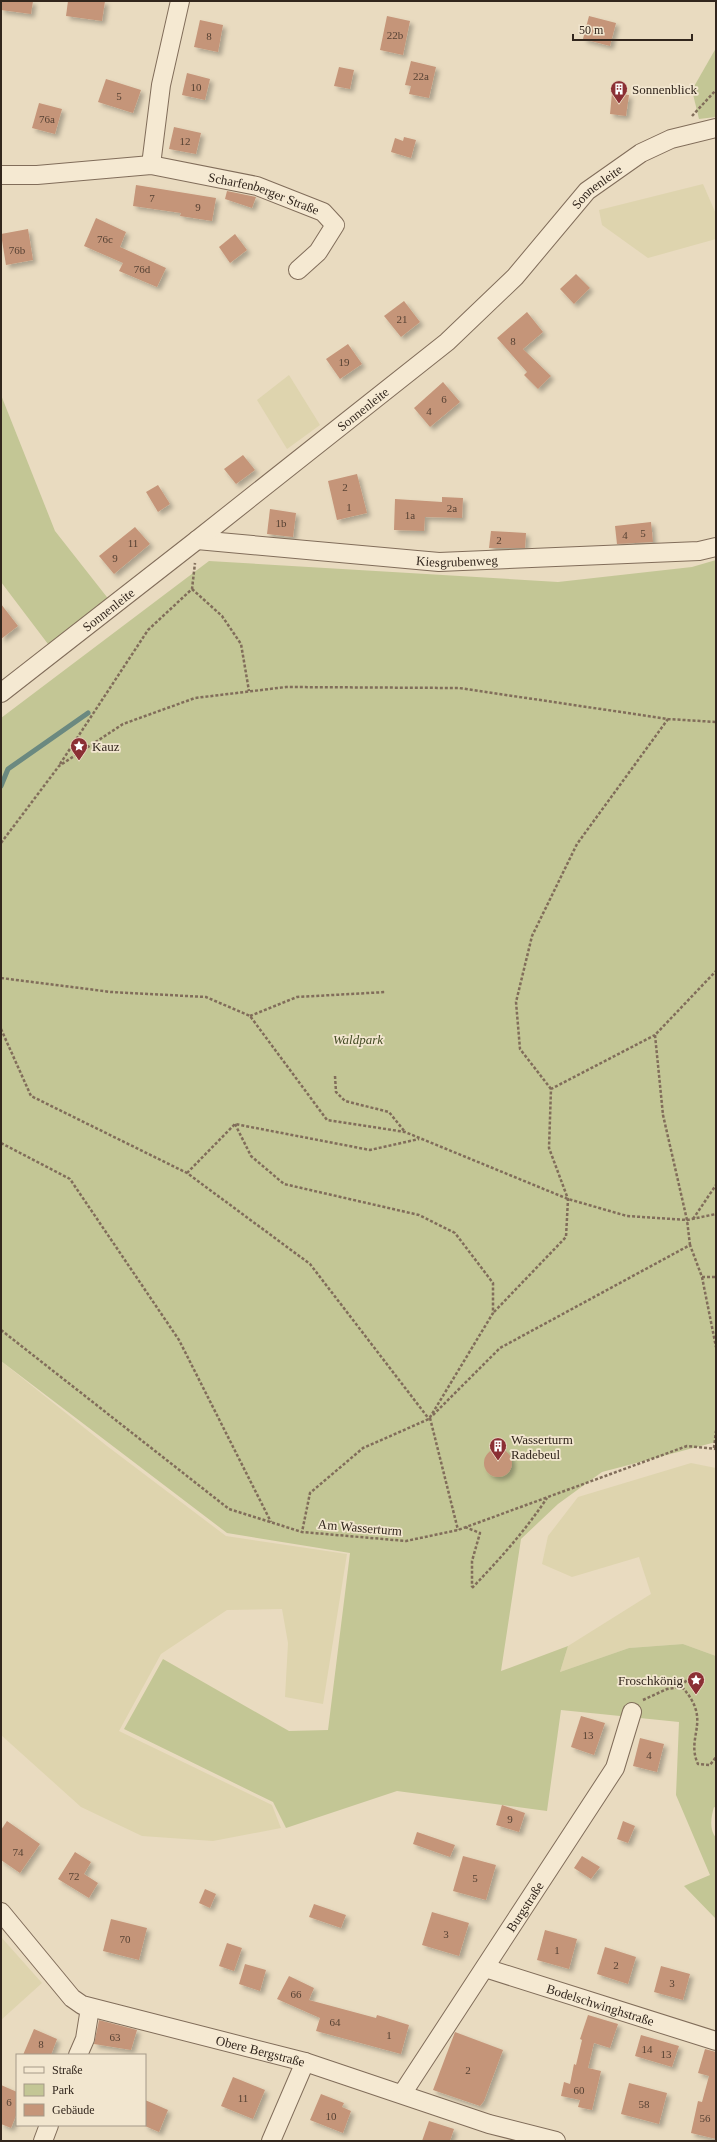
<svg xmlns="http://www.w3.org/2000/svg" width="717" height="2142" font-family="'Times New Roman',serif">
  <defs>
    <filter id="shadow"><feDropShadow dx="3.5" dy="3.5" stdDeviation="2" flood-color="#0004"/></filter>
  </defs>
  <rect width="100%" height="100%" fill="#e9dbc0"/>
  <g fill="#ded4ae">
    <path d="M703 184 716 214V239L648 258 602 225 599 210Z"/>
    <path d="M289 375 320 425 287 449 257 400Z"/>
    <path d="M1 1361 107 1446 226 1536 347 1554 323 1704 285 1697 288 1643 282 1609 227 1610 161 1654 119 1731 272 1805 281 1828 213 1841 142 1836 81 1807 1 1735Z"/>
    <path d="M691 1463 716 1468V1656L683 1644 629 1648 560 1672 568 1646 651 1594 639 1557 572 1577 542 1564 548 1536 578 1497Z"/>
    <path d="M1 1937 42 1983 1 2020Z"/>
  </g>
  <g fill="#c3c695">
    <path d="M716 48V117L699 119 692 90Z"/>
    <path d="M1 395 55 531 110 601 51 648 1 582Z"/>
    <path d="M716 560V1442L602 1472 558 1504 521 1539 501 1671 568 1646 560 1672 629 1648 683 1644 716 1656V1808L714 1807C711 1817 709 1829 716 1838V1919L684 1886 710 1875 676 1795 679 1722 561 1710 547 1811 397 1791 286 1828 273 1802 124 1729 163 1659 289 1731 328 1730 350 1553 227 1533 1 1361V718L209 561 558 582 692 567Z"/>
  </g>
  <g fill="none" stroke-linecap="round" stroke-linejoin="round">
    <path stroke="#6b8980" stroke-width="5" d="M1 786 8 769 88 713"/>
  </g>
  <g fill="#c59579" filter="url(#shadow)">
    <path d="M1 1H33L31 14 1 10Z"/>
    <path d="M68 1H105L102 21 66 16Z"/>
    <path d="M387 16 410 21 403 55 380 50Z"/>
    <path d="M589 16 616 23 610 46 583 39Z"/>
    <path d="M200 20 223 25 218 52 194 47Z"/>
    <path d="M411 61 436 67 429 98 409 94 411 86 405 85Z"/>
    <path d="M339 67 354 70 350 89 334 86Z"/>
    <path d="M187 73 210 79 205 100 182 95Z"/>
    <path d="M106 79 141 90 133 113 98 102Z"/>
    <path d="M612 93 629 95 626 116 610 114Z"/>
    <path d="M39 103 62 109 55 134 32 128Z"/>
    <path d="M174 127 201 133 196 154 169 149Z"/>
    <path d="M404 137 416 140 411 158 391 152 395 138 403 141Z"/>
    <path d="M136 185 216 198 212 221 180 216 181 213 133 206Z"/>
    <path d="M227 191 256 197 252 208 225 199Z"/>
    <path d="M96 218 126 232 120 247 166 268 157 287 119 271 123 263 84 246Z"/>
    <path d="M28 229 33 260 6 265 1 234Z"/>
    <path d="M235 234 247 250 230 263 219 247Z"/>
    <path d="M576 274 590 288 574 304 560 289Z"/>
    <path d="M404 301 420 322 401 337 384 316Z"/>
    <path d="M527 312 543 332 523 349 551 376 538 389 524 375 527 372 497 338Z"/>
    <path d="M348 344 362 364 340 379 326 359Z"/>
    <path d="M443 382 460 402 430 427 414 408Z"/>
    <path d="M243 455 255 470 236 484 224 469Z"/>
    <path d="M357 474 367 513 337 520 328 481Z"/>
    <path d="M158 485 170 504 158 512 146 492Z"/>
    <path d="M442 497 463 498 462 518 425 517 424 531 394 530 395 499 442 502Z"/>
    <path d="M270 509 296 513 293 537 267 534Z"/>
    <path d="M651 522 653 542 617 544 615 526Z"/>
    <path d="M135 527 150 544 114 574 99 556Z"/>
    <path d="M491 531 526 533 525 548H489Z"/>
    <path d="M1 604 18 626 1 639Z"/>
    <circle cx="498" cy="1463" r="14"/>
    <path d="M581 1716 605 1723 594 1755 571 1747Z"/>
    <path d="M640 1738 664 1744 657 1772 633 1766Z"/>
    <path d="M502 1805 525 1813 519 1832 496 1825Z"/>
    <path d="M7 1821 40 1844 20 1873 1 1860V1830Z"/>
    <path d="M623 1821 635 1826 628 1843 617 1839Z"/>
    <path d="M417 1832 455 1845 450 1857 413 1844Z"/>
    <path d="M75 1852 91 1862 84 1874 98 1883 89 1898 58 1879Z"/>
    <path d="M463 1856 496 1865 486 1900 453 1891Z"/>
    <path d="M582 1856 600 1867 591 1879 574 1868Z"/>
    <path d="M205 1889 216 1894 210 1908 199 1903Z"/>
    <path d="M314 1904 346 1915 341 1928 309 1917Z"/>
    <path d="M432 1912 469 1923 459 1956 422 1945Z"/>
    <path d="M111 1919 147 1928 139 1960 103 1951Z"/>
    <path d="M545 1930 577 1939 569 1969 537 1960Z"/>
    <path d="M227 1943 242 1948 234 1971 219 1966Z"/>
    <path d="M605 1947 636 1957 628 1984 597 1974Z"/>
    <path d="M245 1964 266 1970 260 1991 239 1984Z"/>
    <path d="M661 1966 690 1974 683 2000 654 1992Z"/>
    <path d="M289 1976 314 1988 309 2000 376 2018 377 2015 409 2025 401 2054 316 2031 320 2018 277 1999Z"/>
    <path d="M588 2015 618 2024 610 2048 594 2043 588 2068 601 2071 592 2110 578 2107 580 2100 561 2096 564 2082 570 2084 574 2064 576 2065 582 2040 580 2039Z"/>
    <path d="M99 2020 137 2030 131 2050 94 2044Z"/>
    <path d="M34 2029 57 2039 51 2055H23Z"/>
    <path d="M455 2032 503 2050 484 2101 480 2106 433 2090Z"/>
    <path d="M641 2035 679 2046 672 2067 635 2056Z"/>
    <path d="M705 2049 716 2052V2139L691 2133 698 2101 702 2102 709 2076 698 2073Z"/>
    <path d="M233 2077 265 2090 253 2119 221 2106Z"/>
    <path d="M629 2083 667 2093 659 2124 621 2114Z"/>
    <path d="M1 2085 17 2092V2113L11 2128 1 2124Z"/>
    <path d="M321 2094 344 2103 342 2107 351 2111 343 2133 310 2120Z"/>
    <path d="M145 2100 168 2110 159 2132 145 2126Z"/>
    <path d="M429 2121 454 2129 450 2141H422Z"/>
  </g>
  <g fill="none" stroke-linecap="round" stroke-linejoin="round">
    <g stroke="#816d5a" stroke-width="20">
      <g id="minor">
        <path d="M151 165 161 85 180 1"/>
        <path id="s1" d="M1 175H37L151 165 257 186 323 212 335 225 318 252 298 270"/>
        <path id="s2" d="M197 540 439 562 699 551 716 547"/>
        <path id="s3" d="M1 693 197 540 447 342 515 277 587 191 641 153 671 139 716 128"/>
        <path id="s4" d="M1 1912 72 1998 82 2005 305 2062 489 2124 556 2141"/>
        <path id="s5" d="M485 1968 716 2041"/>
        <path d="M78 2055 85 2039 90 2008"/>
        <path id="s6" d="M402 2094 615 1768 632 1712"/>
        <path d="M43 2141 49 2125"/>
        <path d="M271 2141 305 2062"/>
      </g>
    </g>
    <g stroke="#816d5a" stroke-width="2.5" stroke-dasharray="3 2" stroke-linecap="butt">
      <path d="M692 116 716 90"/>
      <path d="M192 589 222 616 241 644 249 691"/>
      <path d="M60 764 148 630 192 589 195 563"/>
      <path d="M1 843 59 766 123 724 195 698 286 687 459 688 668 719 716 722"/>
      <path d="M1 978 111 992 206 997 250 1016 327 1120 405 1132 568 1199 627 1216 687 1220 663 1115 655 1035 716 971"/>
      <path d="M250 1016 297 997 386 992"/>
      <path d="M1 1029 31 1096 187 1173 310 1264 429 1419"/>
      <path d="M335 1076 336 1092 345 1101 389 1112 405 1132"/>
      <path d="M551 1089 520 1049 516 1002 532 936 577 844 668 719"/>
      <path d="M235 1124 251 1156 284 1184 419 1215 455 1233 493 1283V1313L429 1419 363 1448 310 1493 302 1532"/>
      <path d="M1 1143 70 1179 179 1340 271 1522"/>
      <path d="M187 1173 235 1124 370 1150 419 1139"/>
      <path d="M693 1219 716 1185"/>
      <path d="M690 1245 687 1220 716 1214"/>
      <path d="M702 1277H716"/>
      <path d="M494 1312 566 1237 568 1199 549 1148 551 1089 655 1035"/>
      <path d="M1 1330 229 1509 302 1532 406 1541 458 1530 687 1446 716 1449"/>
      <path d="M433 1415 500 1348 690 1245 702 1277 716 1347"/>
      <path d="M430 1418 458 1530"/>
      <path d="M714 1448 716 1431"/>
      <path d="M465 1527 480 1533 472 1561V1587"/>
      <path d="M472 1588C499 1560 525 1531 547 1498"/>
      <path d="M682 1687C713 1721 685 1736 698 1764L710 1765 716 1757"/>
      <path d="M682 1687 687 1679"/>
      <path d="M643 1700 667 1689 682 1687"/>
    </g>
    <use href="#minor" stroke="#f5e9d2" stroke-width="18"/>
  </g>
  <defs>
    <g id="building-pin" transform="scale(0.9)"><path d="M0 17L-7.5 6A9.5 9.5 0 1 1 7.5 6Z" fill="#8b2f34" stroke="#f2e6cf"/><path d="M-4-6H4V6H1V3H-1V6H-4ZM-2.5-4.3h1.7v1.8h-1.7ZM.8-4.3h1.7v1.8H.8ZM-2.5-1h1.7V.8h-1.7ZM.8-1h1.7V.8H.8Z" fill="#fff"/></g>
    <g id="sight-pin" transform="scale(0.9)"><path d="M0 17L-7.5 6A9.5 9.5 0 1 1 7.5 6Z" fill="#8b2f34" stroke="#f2e6cf"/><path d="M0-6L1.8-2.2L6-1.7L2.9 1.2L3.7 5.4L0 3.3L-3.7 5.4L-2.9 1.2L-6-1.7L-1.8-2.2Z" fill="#fff"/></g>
  </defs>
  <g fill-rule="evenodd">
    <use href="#building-pin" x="619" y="89"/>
    <use href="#sight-pin" x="79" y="746"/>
    <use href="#building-pin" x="498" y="1446"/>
    <use href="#sight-pin" x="696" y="1680"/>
  </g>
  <g text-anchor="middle" stroke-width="3.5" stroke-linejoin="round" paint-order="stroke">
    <g font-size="11" fill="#574234">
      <text x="395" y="39">22b</text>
      <text x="209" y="40">8</text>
      <text x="421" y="80">22a</text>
      <text x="196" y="91">10</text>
      <text x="119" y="100">5</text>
      <text x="47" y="123">76a</text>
      <text x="185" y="145">12</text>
      <text x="152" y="202">7</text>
      <text x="198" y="211">9</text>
      <text x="105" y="243">76c</text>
      <text x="17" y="254">76b</text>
      <text x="142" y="273">76d</text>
      <text x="402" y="323">21</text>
      <text x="513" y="345">8</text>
      <text x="344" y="366">19</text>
      <text x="444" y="403">6</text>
      <text x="429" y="415">4</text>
      <text x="345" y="491">2</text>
      <text x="349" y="511">1</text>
      <text x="452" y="512">2a</text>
      <text x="410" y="519">1a</text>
      <text x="281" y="527">1b</text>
      <text x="643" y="537">5</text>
      <text x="625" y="539">4</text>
      <text x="499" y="544">2</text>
      <text x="133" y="547">11</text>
      <text x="115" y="562">9</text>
      <text x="588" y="1739">13</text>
      <text x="649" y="1759">4</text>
      <text x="510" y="1823">9</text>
      <text x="18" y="1856">74</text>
      <text x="74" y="1880">72</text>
      <text x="475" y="1882">5</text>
      <text x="446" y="1938">3</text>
      <text x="125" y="1943">70</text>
      <text x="557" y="1954">1</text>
      <text x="616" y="1969">2</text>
      <text x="672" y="1987">3</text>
      <text x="296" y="1998">66</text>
      <text x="335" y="2026">64</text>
      <text x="389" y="2039">1</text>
      <text x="115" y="2041">63</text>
      <text x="41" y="2048">8</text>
      <text x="647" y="2053">14</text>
      <text x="666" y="2058">13</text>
      <text x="468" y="2074">2</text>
      <text x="579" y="2094">60</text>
      <text x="243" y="2102">11</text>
      <text x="9" y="2106">6</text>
      <text x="644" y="2108">58</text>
      <text x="331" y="2120">10</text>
      <text x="705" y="2122">56</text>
    </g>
    <g font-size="13" fill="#32261d" stroke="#f2e6cf" text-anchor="start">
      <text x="632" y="94">Sonnenblick</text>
      <text x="92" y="751">Kauz</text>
      <text x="511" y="1444">Wasserturm<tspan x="511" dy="15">Radebeul</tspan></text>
      <text x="683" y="1685" text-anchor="end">Froschkönig</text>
    </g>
    <g font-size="13" fill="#32261d" stroke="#f2e6cf">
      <text dy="5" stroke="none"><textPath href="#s3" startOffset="784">Sonnenleite</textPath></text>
      <text dy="5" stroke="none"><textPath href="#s1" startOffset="267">Scharfenberger Straße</textPath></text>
      <text dy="5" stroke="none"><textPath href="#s3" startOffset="460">Sonnenleite</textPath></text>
      <text dy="5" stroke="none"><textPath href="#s2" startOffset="261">Kiesgrubenweg</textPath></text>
      <text dy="5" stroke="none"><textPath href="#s3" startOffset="136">Sonnenleite</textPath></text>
      <text transform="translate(360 1527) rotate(5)" y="5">Am Wasserturm</text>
      <text dy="5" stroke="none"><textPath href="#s6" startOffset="224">Burgstraße</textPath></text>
      <text dy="5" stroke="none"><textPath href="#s5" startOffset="121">Bodelschwinghstraße</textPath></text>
      <text dy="5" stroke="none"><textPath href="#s4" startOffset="308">Obere Bergstraße</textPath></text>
    </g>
    <g font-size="13" font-style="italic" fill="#444c25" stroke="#f2e6cf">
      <text x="358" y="1044">Waldpark</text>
    </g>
  </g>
  <rect width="717" height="2142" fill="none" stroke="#32261d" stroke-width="4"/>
  <rect x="16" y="2054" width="130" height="72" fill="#f2e6cf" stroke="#a59988"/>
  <rect x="24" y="2067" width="20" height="6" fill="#f5e9d2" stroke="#a59988"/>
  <text x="52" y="2074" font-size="12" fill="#32261d">Straße</text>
  <rect x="24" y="2084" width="20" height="12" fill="#c3c695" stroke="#a59988"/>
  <text x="52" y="2094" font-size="12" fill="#32261d">Park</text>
  <rect x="24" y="2104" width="20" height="12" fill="#c59579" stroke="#a59988"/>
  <text x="52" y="2114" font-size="12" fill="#32261d">Gebäude</text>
  <path d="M573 34v6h119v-6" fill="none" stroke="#32261d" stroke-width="2"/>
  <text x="579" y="34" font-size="12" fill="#32261d" stroke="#f2e6cf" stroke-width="3" paint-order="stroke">50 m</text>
</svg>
